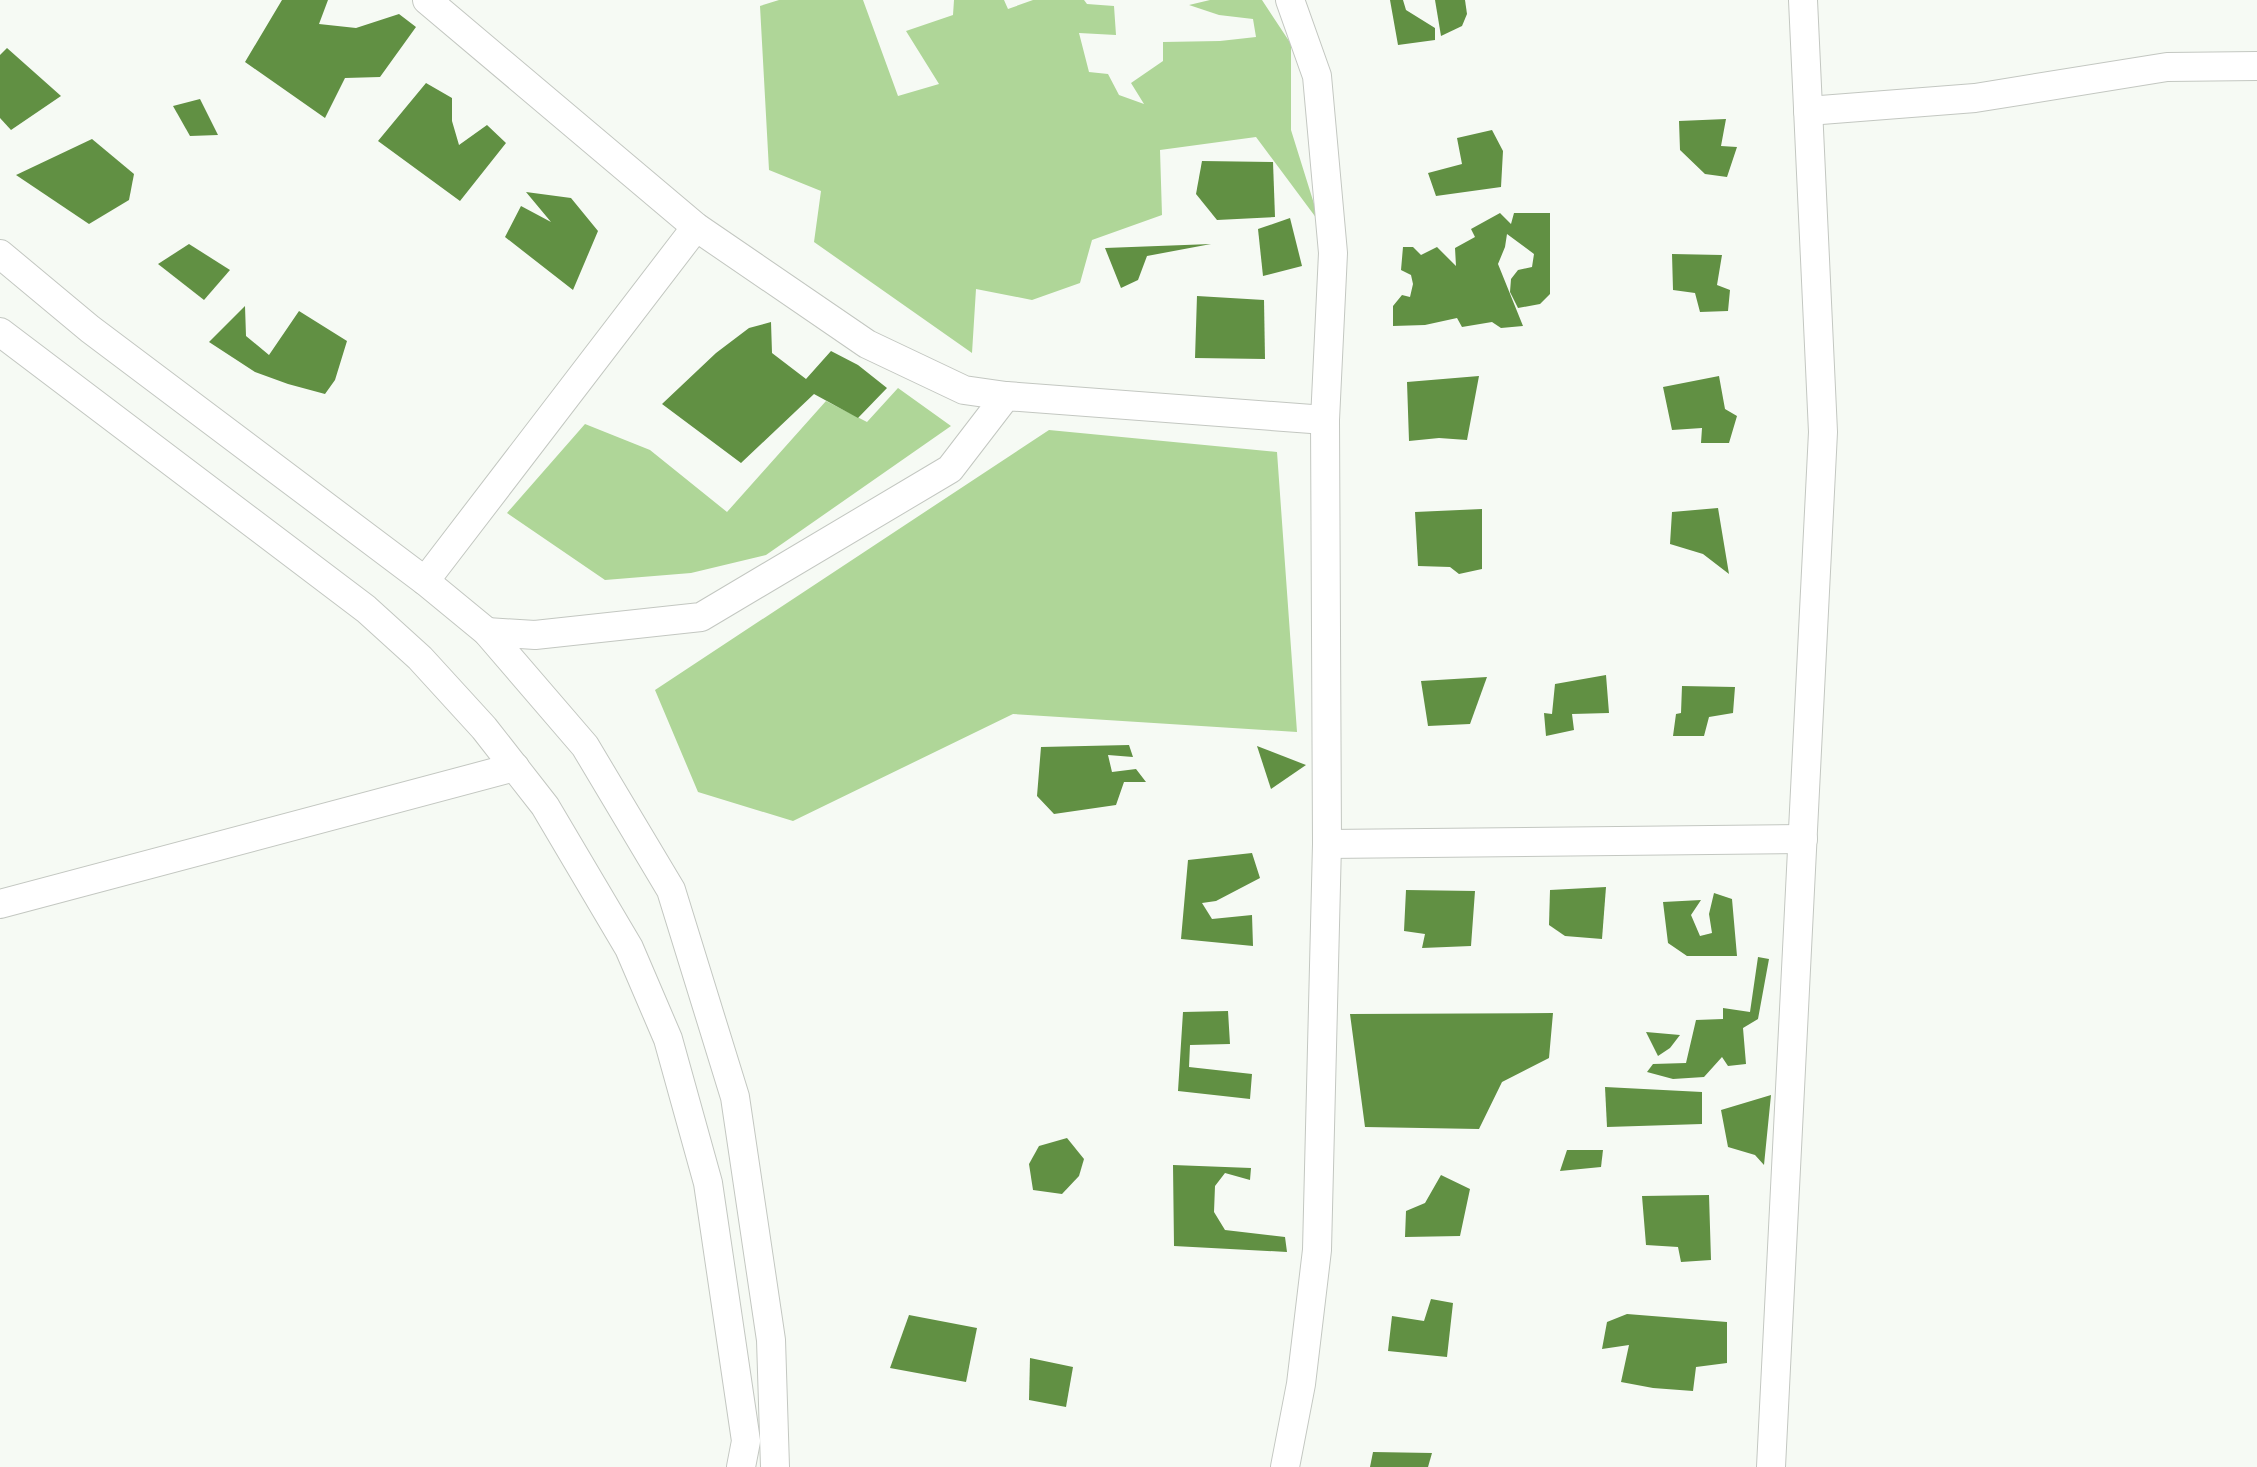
<svg xmlns="http://www.w3.org/2000/svg" width="2257" height="1467" font-family="Jost,sans-serif">
  <rect width="100%" height="100%" fill="#f6faf4"/>
  <g fill="#afd698">
    <path d="M779 0H863L898 96 939 84 906 31 953 15 954 0H1004L1008 9 1033 0H1084L1087 4 1114 6 1116 35 1079 33 1089 72 1108 74 1119 95 1144 104 1131 83 1163 61V42L1220 41 1256 37 1253 19 1219 15 1189 5 1210 0H1262L1291 44V130L1320 223 1256 137 1160 150 1162 215 1092 240 1080 283 1032 300 976 289 972 353 814 242 821 191 769 170 760 6Z"/>
    <path d="M898 388 951 426 766 555 691 573 605 580 507 513 585 424 650 450 727 512 826 401 867 422Z"/>
    <path d="M1049 430 1277 452 1297 732 1013 714 793 821 698 792 655 690Z"/>
  </g>
  <g fill="#619043">
    <path d="M282 0H328L319 24 356 28 399 14 416 27 380 77 345 78 325 118 245 62Z"/>
    <path d="M1390 0H1403L1406 10 1435 28V40L1398 45Z"/>
    <path d="M1435 0H1465L1467 14 1462 26 1441 36Z"/>
    <path d="M7 48 61 96 11 130 0 118V55Z"/>
    <path d="M426 83 452 98V121L459 145 487 125 506 143 460 201 378 141Z"/>
    <path d="M200 99 218 135 190 136 173 106Z"/>
    <path d="M1726 119 1721 146 1737 147 1727 177 1705 174 1680 150 1679 121Z"/>
    <path d="M1492 130 1503 151 1501 187 1436 196 1428 173 1462 164 1457 138Z"/>
    <path d="M92 139 134 174 129 200 89 224 16 175Z"/>
    <path d="M1202 161 1273 162 1275 217 1217 220 1196 194Z"/>
    <path d="M526 192 571 198 598 231 573 290 505 237 521 206 551 222Z"/>
    <path d="M1500 213 1511 224 1514 213H1550V294L1540 304 1518 308 1510 292 1511 279 1518 270 1532 267 1534 254 1507 234 1505 247 1498 264 1523 326 1501 328 1492 322 1462 327 1457 318 1425 325 1393 326V306L1402 295 1410 297 1413 284 1411 275 1401 270 1403 247H1413L1421 255 1437 247 1456 266 1455 248 1475 237 1471 229Z"/>
    <path d="M1290 218 1302 266 1263 276 1258 229Z"/>
    <path d="M189 244 230 270 204 300 158 264Z"/>
    <path d="M1211 244 1147 256 1138 280 1121 288 1105 248Z"/>
    <path d="M1672 254 1722 255 1717 285 1730 290 1728 311 1700 312 1695 293 1673 290Z"/>
    <path d="M1197 296 1264 300 1265 359 1195 358Z"/>
    <path d="M245 306 246 336 269 355 299 311 347 341 335 380 325 394 288 384 255 372 209 342Z"/>
    <path d="M771 322 772 353 806 379 831 351 858 365 887 388 858 418 814 394 741 463 662 404 716 353 749 328Z"/>
    <path d="M1479 376 1467 440 1439 438 1409 441 1407 382Z"/>
    <path d="M1719 376 1725 409 1737 416 1729 443H1701L1702 428 1672 430 1663 387Z"/>
    <path d="M1718 508 1729 574 1703 554 1670 544 1672 512Z"/>
    <path d="M1482 509V569L1459 574 1450 567 1418 566 1415 512Z"/>
    <path d="M1606 675 1609 713 1572 714 1574 730 1546 736 1544 713 1552 714 1555 684Z"/>
    <path d="M1487 677 1470 724 1428 726 1421 681Z"/>
    <path d="M1682 686 1735 687 1733 713 1709 717 1704 736H1673L1676 714 1681 713Z"/>
    <path d="M1129 745 1133 757 1108 755 1112 772 1136 769 1146 782H1124L1116 805 1054 814 1037 796 1041 747Z"/>
    <path d="M1257 746 1306 765 1271 789Z"/>
    <path d="M1252 853 1260 878 1216 901 1202 903 1212 919 1252 915 1253 946 1181 939 1188 860Z"/>
    <path d="M1606 887 1602 939 1565 936 1549 925 1550 890Z"/>
    <path d="M1406 890 1475 891 1471 946 1422 948 1425 934 1404 931Z"/>
    <path d="M1714 893 1732 899 1737 956H1687L1668 943 1663 902 1701 900 1691 915 1700 936 1712 933 1709 914Z"/>
    <path d="M1758 957 1769 959 1758 1019 1743 1028 1746 1064 1728 1066 1722 1057 1704 1077 1673 1079 1647 1072 1653 1064 1686 1063 1696 1020 1723 1019V1008L1750 1012Z"/>
    <path d="M1228 1011 1230 1044 1190 1045 1189 1067 1252 1074 1250 1099 1178 1091 1183 1012Z"/>
    <path d="M1553 1013 1549 1058 1502 1082 1479 1129 1365 1127 1350 1014Z"/>
    <path d="M1646 1032 1680 1035 1670 1048 1658 1056Z"/>
    <path d="M1605 1087 1702 1092V1124L1607 1127Z"/>
    <path d="M1771 1095 1764 1165 1755 1155 1728 1147 1721 1110Z"/>
    <path d="M1067 1138 1084 1159 1079 1176 1062 1194 1033 1190 1029 1164 1039 1146Z"/>
    <path d="M1567 1150H1603L1601 1167 1560 1171Z"/>
    <path d="M1173 1165 1251 1168 1250 1180 1225 1173 1215 1186 1214 1212 1225 1230 1285 1237 1287 1252 1174 1246Z"/>
    <path d="M1441 1175 1470 1189 1460 1236 1405 1237 1406 1211 1425 1203Z"/>
    <path d="M1709 1195 1711 1260 1681 1262 1678 1247 1646 1245 1642 1196Z"/>
    <path d="M1431 1299 1453 1303 1447 1357 1388 1351 1392 1316 1424 1321Z"/>
    <path d="M1627 1314 1727 1322V1363L1696 1367 1693 1391 1653 1388 1621 1382 1629 1345 1602 1349 1607 1322Z"/>
    <path d="M909 1315 977 1328 966 1382 890 1368Z"/>
    <path d="M1030 1358 1073 1367 1066 1407 1029 1400Z"/>
    <path d="M1373 1452 1432 1453 1428 1467H1370Z"/>
  </g>
  <g fill="none" stroke-linecap="round" stroke-linejoin="round">
    <g stroke="#c3c7c1" stroke-width="30">
      <g id="minor">
        <path d="M427 0 696 227 867 344 964 390 1006 396"/>
        <path d="M1808 111 1975 98 2167 67 2257 66"/>
        <path d="M0 254 90 329 425 581 487 632 585 746 671 890 735 1097 771 1340 775 1467"/>
        <path d="M0 332 366 609 420 658 484 728 545 806 629 948 668 1039 708 1183 746 1441 741 1467"/>
        <path d="M425 581 696 227"/>
        <path d="M487 632 535 635 701 617 950 469 1006 396 1325 420"/>
        <path d="M1327 844 1803 839"/>
        <path d="M0 904 515 767"/>
        <path d="M1285 1467 1301 1384 1317 1250 1327 844 1325 420 1333 253 1317 76 1290 0"/>
        <path d="M1771 1467 1823 432 1803 0"/>
      </g>
    </g>
    <use href="#minor" stroke="#fff" stroke-width="28"/>
  </g>
</svg>
